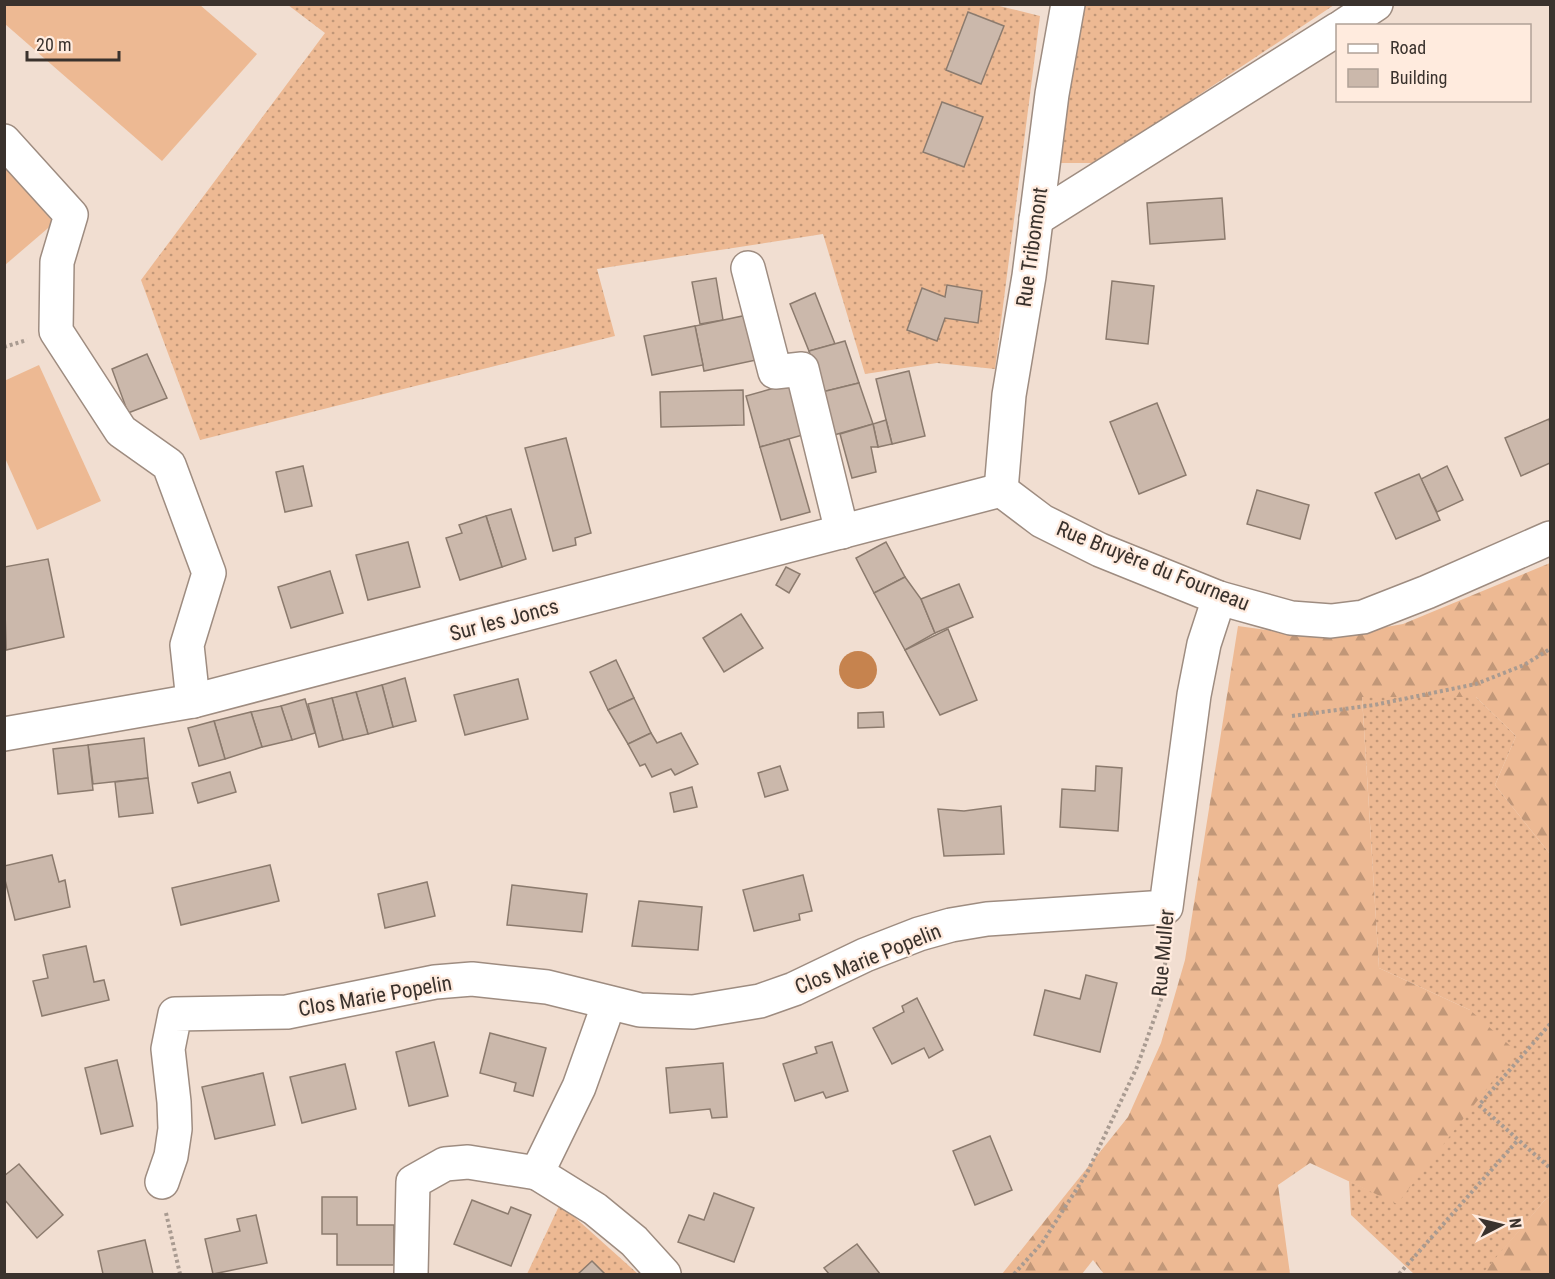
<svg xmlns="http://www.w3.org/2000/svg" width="1555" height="1279" font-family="'Roboto Condensed',sans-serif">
  <defs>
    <pattern id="grass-dots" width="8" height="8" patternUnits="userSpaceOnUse" patternTransform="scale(1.5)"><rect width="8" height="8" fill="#edb993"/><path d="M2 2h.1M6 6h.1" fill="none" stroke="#c19778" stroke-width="1.8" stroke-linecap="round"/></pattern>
    <pattern id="forest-firs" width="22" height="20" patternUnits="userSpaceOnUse" patternTransform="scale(1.5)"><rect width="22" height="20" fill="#edb993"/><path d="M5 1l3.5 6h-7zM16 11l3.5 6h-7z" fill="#c19778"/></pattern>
  </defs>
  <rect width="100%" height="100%" fill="#f1ded1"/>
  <g fill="url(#grass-dots)">
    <path d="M991 4 1040 16 995 369 937 363 865 374 823 234 597 269 615 336 200 440 141 280 325 33 288 5Z"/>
    <path d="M1082 5H1334L1097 163H1059Z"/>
    <path d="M1362 696 1476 697 1516 736 1495 785 1550 854V1196L1544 1201 1483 1274H1414L1351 1215 1349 1181 1397 1203 1470 1010 1379 968Z"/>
    <path d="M560 1204 638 1274H527Z"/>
  </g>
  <g fill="url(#forest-firs)">
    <path d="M1550 563V854L1495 785 1516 736 1476 697H1362L1379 968 1470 1010 1516 1051 1397 1204 1310 1163 1278 1185 1290 1274H1104L1093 1260 1082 1274H1002L1128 1117 1161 1043 1185 960 1238 626 1323 638 1403 624Z"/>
    <path d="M1550 1196V1274H1482L1544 1201Z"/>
  </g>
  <g fill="#edb993">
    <path d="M5 4 200 5 257 54 162 161 5 24Z"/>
    <path d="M4 165 54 223 5 265H4Z"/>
    <path d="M39 365 101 501 37 530 5 458 4 381Z"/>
  </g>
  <circle fill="#c6834e" cx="858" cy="670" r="19"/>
  <g fill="#cbb8ab" stroke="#8c7b6e" stroke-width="1.5">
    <path d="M968 12 1004 26 981 84 946 70Z"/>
    <path d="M942 102 983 117 964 167 923 152Z"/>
    <path d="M1222 198 1225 239 1150 244 1147 203Z"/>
    <path d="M716 278 723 320 700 324 692 282Z"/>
    <path d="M1112 281 1154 286 1148 344 1106 339Z"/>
    <path d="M947 285 982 291 978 323 945 318 937 341 907 330 922 288 945 297Z"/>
    <path d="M815 293 835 344 809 351 790 304Z"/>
    <path d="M752 314 761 359 704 371 695 326Z"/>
    <path d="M695 326 703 365 652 375 644 336Z"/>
    <path d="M845 341 859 383 822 392 809 351Z"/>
    <path d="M147 354 167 398 128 413 112 369Z"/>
    <path d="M909 371 925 436 892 444 876 379Z"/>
    <path d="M792 383 806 434 760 447 746 396Z"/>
    <path d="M859 383 873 424 834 435 822 392Z"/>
    <path d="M743 390 744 425 661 427 660 392Z"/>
    <path d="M1157 403 1186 475 1139 494 1110 422Z"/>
    <path d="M1549 419 1550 423V463L1521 476 1505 438Z"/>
    <path d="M886 420 892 444 878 447 873 424Z"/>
    <path d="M873 424 878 447H871L876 472 852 478 840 434Z"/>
    <path d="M566 438 591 533 575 538 576 545 553 551 525 448Z"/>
    <path d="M789 439 810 512 781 520 760 447Z"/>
    <path d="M303 466 312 506 285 512 276 472Z"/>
    <path d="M1447 466 1463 500 1437 512 1421 479Z"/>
    <path d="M1419 474 1440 520 1396 539 1375 493Z"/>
    <path d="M1257 490 1309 505 1300 539 1247 524Z"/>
    <path d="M511 509 526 559 502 567 486 516Z"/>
    <path d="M486 516 502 567 460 580 446 538 462 533 459 525Z"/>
    <path d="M408 542 420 587 368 600 356 555Z"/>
    <path d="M886 542 905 577 874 593 856 558Z"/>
    <path d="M48 559 64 637 6 650 4 567Z"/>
    <path d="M786 567 800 574 789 593 776 585Z"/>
    <path d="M330 571 343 613 291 628 278 587Z"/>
    <path d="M905 577 921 599 935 633 905 650 874 593Z"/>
    <path d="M959 584 973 617 935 633 921 599Z"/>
    <path d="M741 614 763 648 724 672 703 638Z"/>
    <path d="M948 629 977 700 940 715 905 650Z"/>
    <path d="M616 660 634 698 608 710 590 672Z"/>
    <path d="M405 678 416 721 393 727 382 685Z"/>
    <path d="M518 679 528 719 465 735 454 695Z"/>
    <path d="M382 685 393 727 368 734 356 692Z"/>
    <path d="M356 692 368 734 343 740 332 698Z"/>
    <path d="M332 698 343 740 319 747 308 704Z"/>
    <path d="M634 698 651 733 628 744 608 710Z"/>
    <path d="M305 699 315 733 292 740 281 706Z"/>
    <path d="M281 706 292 740 262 747 251 712Z"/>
    <path d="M251 712 262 747 225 759 214 721Z"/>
    <path d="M883 712 884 727 858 728V713Z"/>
    <path d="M214 721 225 759 199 766 188 728Z"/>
    <path d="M651 733 657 743 681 733 698 764 675 775 671 769 652 777 645 764 640 766 628 744Z"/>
    <path d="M144 738 148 778 93 784 88 745Z"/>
    <path d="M88 745 93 790 58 794 53 749Z"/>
    <path d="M780 766 788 790 765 797 758 773Z"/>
    <path d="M1096 766 1122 768 1118 831 1060 827 1062 789 1095 791Z"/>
    <path d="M230 772 236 792 198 803 192 783Z"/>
    <path d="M148 778 153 813 119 817 115 782Z"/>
    <path d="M692 787 697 807 674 812 670 793Z"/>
    <path d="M1001 806 1004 854 944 856 938 809 964 811Z"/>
    <path d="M52 855 59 882 65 880 70 907 15 920 4 876V866Z"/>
    <path d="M270 865 279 901 181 925 172 888Z"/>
    <path d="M803 875 812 911 799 914 800 920 754 931 743 890Z"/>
    <path d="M427 882 435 916 385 928 378 894Z"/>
    <path d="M512 885 587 894 582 932 507 925Z"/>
    <path d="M639 901 702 907 698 950 632 946Z"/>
    <path d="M86 946 94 982 104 980 109 1000 42 1016 33 981 48 978 43 955Z"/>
    <path d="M1086 975 1117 983 1100 1052 1034 1035 1045 990 1080 999Z"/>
    <path d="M917 998 943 1050 929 1058 924 1048 892 1064 873 1028 904 1012 902 1006Z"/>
    <path d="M490 1033 546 1048 533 1096 514 1091 516 1083 480 1073Z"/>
    <path d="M434 1042 448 1096 409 1106 396 1052Z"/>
    <path d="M832 1042 848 1091 826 1098 823 1092 795 1101 783 1064 817 1053 815 1047Z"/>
    <path d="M117 1060 133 1126 101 1134 85 1068Z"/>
    <path d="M723 1063 727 1117 712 1118 710 1109 670 1113 666 1068Z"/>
    <path d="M345 1064 356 1109 302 1123 290 1077Z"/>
    <path d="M263 1073 275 1125 215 1139 202 1087Z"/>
    <path d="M990 1136 1012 1190 975 1205 953 1151Z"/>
    <path d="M19 1164 63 1215 37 1238 4 1199V1176Z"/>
    <path d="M714 1193 754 1208 734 1262 678 1242 689 1215 704 1220Z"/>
    <path d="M322 1197H357V1225H394V1265H337V1234H322Z"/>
    <path d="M472 1200 508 1214 511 1207 531 1215 511 1266 454 1244Z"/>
    <path d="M256 1215 267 1263 213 1274 205 1239 240 1231 237 1219Z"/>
    <path d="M145 1240 153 1274H103L98 1251Z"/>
    <path d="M857 1244 880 1274H829L824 1268Z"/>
    <path d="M592 1261 605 1274H578Z"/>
  </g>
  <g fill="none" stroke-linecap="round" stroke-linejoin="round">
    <g stroke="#9e8c80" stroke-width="36">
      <g id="minor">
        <path d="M1343 26 1376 4"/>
        <path d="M4 141 71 215 57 262 56 331 121 431 169 465 209 573 187 645 193 701"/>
        <path d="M1036 219 1338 29"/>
        <path d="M748 268 775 372 802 369 842 532"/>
        <path d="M1001 490 1042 521 1100 550 1219 598 1291 618 1331 621 1363 617 1427 592 1550 538"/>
        <path d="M1001 490 1009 395 1029 276 1052 94 1068 4"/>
        <path d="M4 734 193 701 1001 490"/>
        <path d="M537 1173 595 1209 634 1241 664 1274"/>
        <path d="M162 1182 171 1156 175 1129 174 1102 168 1049 175 1014 287 1012 435 982 472 979 547 987 640 1010 693 1012 760 1001 794 989 865 955 919 934 951 925 987 919 1166 907 1194 695 1204 644 1219 598"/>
        <path d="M411 1274 413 1182 445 1164 468 1162 537 1173 579 1087 609 1003"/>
      </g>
    </g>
    <g stroke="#a99b91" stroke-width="4" stroke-dasharray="3 3" stroke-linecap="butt">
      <path d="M4 347 27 340"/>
      <path d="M1292 716 1374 705 1476 684 1524 665 1550 649"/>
      <path d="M1550 1024 1479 1105 1550 1168"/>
      <path d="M166 1213 180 1274"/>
      <path d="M1014 1274 1042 1243 1087 1173 1137 1067 1163 994 1167 937"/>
      <path d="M1399 1274 1518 1140"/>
    </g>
    <use href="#minor" stroke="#fff" stroke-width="33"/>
  </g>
  <g text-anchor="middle" stroke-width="4.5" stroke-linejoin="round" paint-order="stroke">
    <g font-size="21" fill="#3a322d" stroke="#ffebde">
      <text transform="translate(1032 247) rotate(-82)" y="7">Rue Tribomont</text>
      <text transform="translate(1153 566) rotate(22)" y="7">Rue Bruyère du Fourneau</text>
      <text transform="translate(504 620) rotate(-15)" y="7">Sur les Joncs</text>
      <text transform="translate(1163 953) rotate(-85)" y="7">Rue Muller</text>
      <text transform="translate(868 959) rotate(-22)" y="7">Clos Marie Popelin</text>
      <text transform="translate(375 996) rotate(-10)" y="7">Clos Marie Popelin</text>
    </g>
  </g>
  <rect width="1555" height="1279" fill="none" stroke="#3a322d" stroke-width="12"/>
  <rect x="1336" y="24" width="195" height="78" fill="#ffebde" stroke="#b0a197" stroke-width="1.5"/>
  <rect x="1348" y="44" width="30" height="9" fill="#ffffff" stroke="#b0a197" stroke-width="1.5"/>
  <text x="1390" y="54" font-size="18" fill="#3a322d">Road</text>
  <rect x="1348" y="69" width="30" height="18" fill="#cbb8ab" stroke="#b0a197" stroke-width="1.5"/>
  <text x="1390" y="84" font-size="18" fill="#3a322d">Building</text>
  <g transform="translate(1501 1225) rotate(83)" stroke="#ffebde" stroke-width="4.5" paint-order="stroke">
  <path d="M0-4.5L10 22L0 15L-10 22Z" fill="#3a322d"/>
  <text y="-9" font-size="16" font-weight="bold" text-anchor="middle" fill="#3a322d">N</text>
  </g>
  <path d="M27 51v9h92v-9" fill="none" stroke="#3a322d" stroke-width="3"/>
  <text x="36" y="51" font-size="18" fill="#3a322d" stroke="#ffebde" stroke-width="4.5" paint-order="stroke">20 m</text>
</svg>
